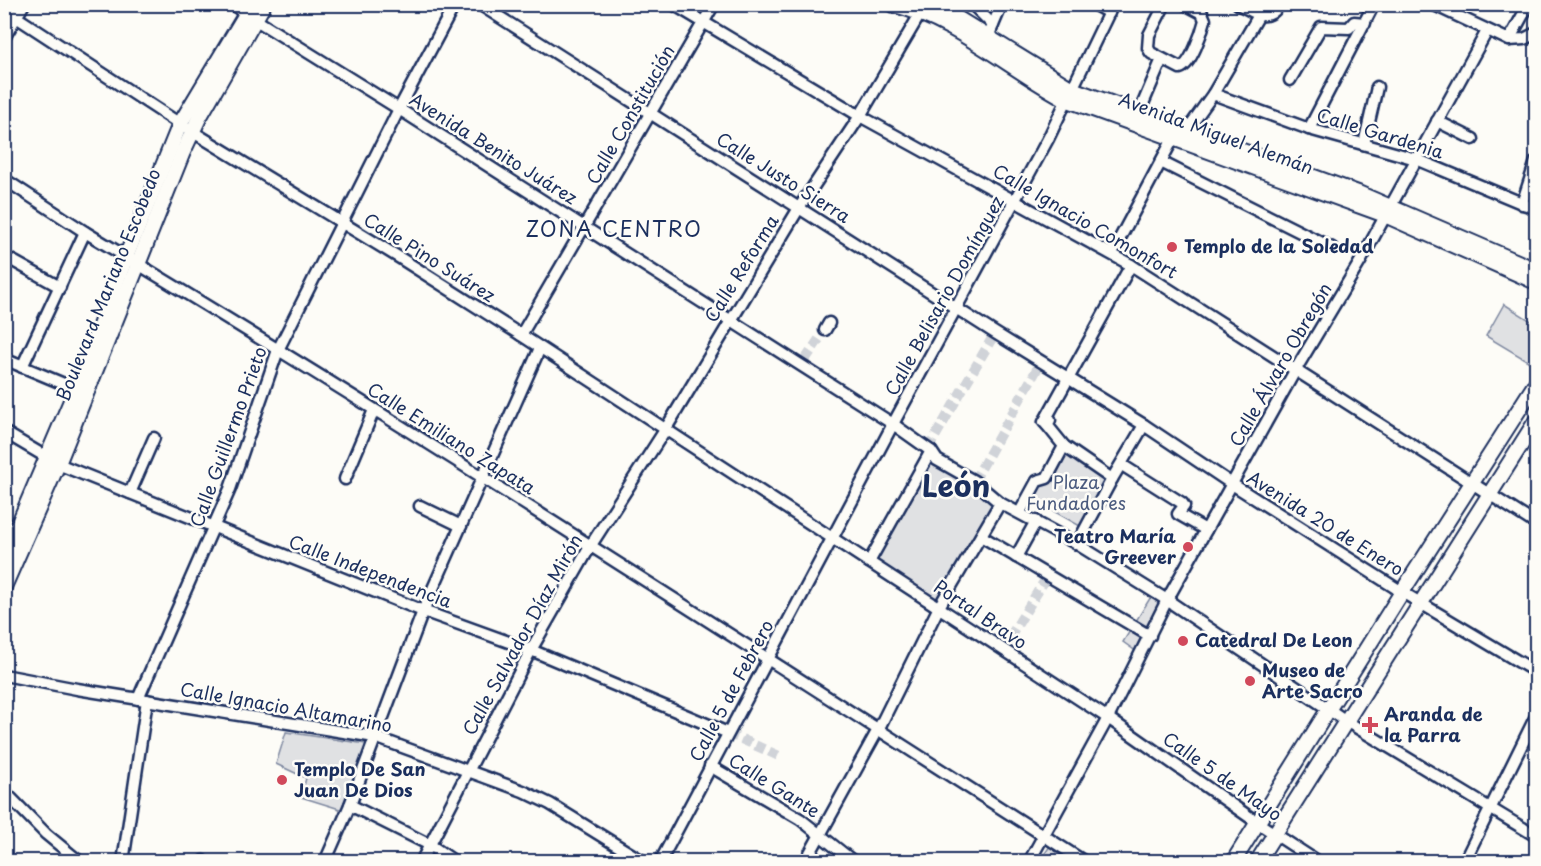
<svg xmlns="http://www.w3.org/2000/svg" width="1541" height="866" font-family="'Playpen Sans',sans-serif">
  <rect width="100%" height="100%" fill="#fdfcf7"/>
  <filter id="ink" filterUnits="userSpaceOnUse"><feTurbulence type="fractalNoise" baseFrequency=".0167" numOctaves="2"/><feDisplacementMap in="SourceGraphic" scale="12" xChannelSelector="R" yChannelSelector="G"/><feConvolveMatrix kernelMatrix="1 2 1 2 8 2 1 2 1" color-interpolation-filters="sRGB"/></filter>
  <g filter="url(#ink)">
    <g fill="#e0e1e3" stroke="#7e88a0" stroke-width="1.5">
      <path d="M1504 304 1536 324V353L1531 363 1486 336Z"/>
      <path d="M1065 455 1113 482 1087 530 1032 499 1044 479Z"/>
      <path d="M929 461 997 500 939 603 873 561Z"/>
      <path d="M1152 595 1165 602 1137 652 1123 642Z"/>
      <path d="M286 732 366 744 343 810 301 797 306 778 276 764Z"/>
      <path d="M1050 846 1075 861H1062L1058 859 1053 861 1048 858 1045 861 1041 859Z"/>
    </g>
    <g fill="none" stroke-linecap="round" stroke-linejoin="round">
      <g stroke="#d0d3d8" stroke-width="10" stroke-dasharray="10 5" stroke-linecap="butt">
        <path d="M805 360 825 330"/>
        <path d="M928 449 995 333"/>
        <path d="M974 481 1041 362"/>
        <path d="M1002 650 1048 575"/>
        <path d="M728 733 779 756"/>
      </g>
      <g stroke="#1b2f5e" stroke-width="15">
        <g id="minor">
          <path d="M232 4 246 14 248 8"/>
          <path d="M479 4 995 333 1144 425 1232 484 1402 592 1536 672"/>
          <path d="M673 4 860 116 1131 265 1536 524"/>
          <path d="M972 4 993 25"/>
          <path d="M1093 4 1109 13"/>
          <path d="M1165 4 1149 35 1148 48 1151 53 1180 68C1191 65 1202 32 1205 20L1202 13 1185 4"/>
          <path d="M1238 4C1256 13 1267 24 1280 4"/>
          <path d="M1432 4 1509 40 1524 39 1536 33"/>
          <path d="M4 9 180 124 400 258 521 335 1108 718 1258 823 1318 862"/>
          <path d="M256 20 399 109 893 424 931 451 937 460 974 481 1000 503 1077 544 1167 600 1346 721 1536 836"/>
          <path d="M988 37 1002 4"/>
          <path d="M4 38 24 4"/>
          <path d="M1509 40 1529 4"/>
          <path d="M1290 80 1321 27 1349 28 1354 22 1365 23"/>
          <path d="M1213 94 1309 129 1416 159 1536 209"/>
          <path d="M1139 113 1162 59"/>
          <path d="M1437 121 1473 139"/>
          <path d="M1309 129 1374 4"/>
          <path d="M1183 136 1213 94 1259 15"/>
          <path d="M1364 144 1377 87"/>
          <path d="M1161 162 1332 248"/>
          <path d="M4 179 85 232C423 435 753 650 1085 862"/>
          <path d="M1522 204 1536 161"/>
          <path d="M1112 253 1174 137"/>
          <path d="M4 256 60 287"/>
          <path d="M825 330 829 323"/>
          <path d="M521 335 714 4"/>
          <path d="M4 359 76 389"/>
          <path d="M22 367 85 232"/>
          <path d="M1050 420 1047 425 1064 446 1112 479"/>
          <path d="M1047 425 1044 422 1131 265"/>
          <path d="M4 432 58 464 423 611 531 650 728 733"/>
          <path d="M1122 465 1182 503 1184 506 1178 514 1206 530"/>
          <path d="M345 479 374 410"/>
          <path d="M130 493 154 438"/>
          <path d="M420 506 461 526"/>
          <path d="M1020 512 1037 481 1047 478 1064 446"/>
          <path d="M981 536 1150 636"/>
          <path d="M1077 544 1112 479 1144 425"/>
          <path d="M1016 557 1036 521"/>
          <path d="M869 562 931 451"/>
          <path d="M4 675 77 689 375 737 523 791 550 804 644 862"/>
          <path d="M138 699 230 489 278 350 399 109 455 4"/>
          <path d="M710 766 800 819 854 862"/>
          <path d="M4 791 46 834 80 862"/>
          <path d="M350 805 430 845 455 862"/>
          <path d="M123 862 147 700"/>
          <path d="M202 862 203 861"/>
          <path d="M325 862 350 805 423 611 540 348"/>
          <path d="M421 862 531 650 591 545 665 430 799 208 860 116 926 4"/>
          <path d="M660 862 893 424 1048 139 1113 4"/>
          <path d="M805 862 879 728 939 607 1000 503"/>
          <path d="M1029 862 1108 718 1167 600 1296 369 1360 262 1487 31"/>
          <path d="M1464 862 1536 716"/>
        </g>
      </g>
      <g stroke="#1b2f5e" stroke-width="18">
        <g id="major">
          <path d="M891 4C957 20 1009 69 1068 100L1385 215 1536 282"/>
          <path d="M931 4 957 18 1072 89 1358 193 1536 270"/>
          <path d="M4 558 76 389 126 257 180 124 252 4"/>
          <path d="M4 587 58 464 183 152 199 118 264 4"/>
          <path d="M1233 862 1402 592 1536 383"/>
          <path d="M1257 862 1536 421"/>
        </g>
      </g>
      <use href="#minor" stroke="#fdfcf7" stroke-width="10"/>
      <use href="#major" stroke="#fdfcf7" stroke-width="14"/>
    </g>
  </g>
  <g fill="#d1495b" stroke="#fdfcf7" stroke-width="2">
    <circle cx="1172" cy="247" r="6"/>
    <circle cx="1188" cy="547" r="6"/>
    <circle cx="1183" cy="641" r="6"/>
    <circle cx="1250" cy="681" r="6"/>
    <path d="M1367 716h6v6h6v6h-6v6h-6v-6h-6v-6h6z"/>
    <circle cx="282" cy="780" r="6"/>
  </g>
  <g text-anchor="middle" stroke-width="5" stroke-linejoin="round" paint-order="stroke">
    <g font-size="18" fill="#1b2f5e" stroke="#fdfcf7">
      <text transform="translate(631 115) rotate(-60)" y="6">Calle Constitución</text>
      <text transform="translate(1216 134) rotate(20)" y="6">Avenida Miguel Alemán</text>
      <text transform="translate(1380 134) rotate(17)" y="6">Calle Gardenia</text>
      <text transform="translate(493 149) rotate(32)" y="6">Avenida Benito Juárez</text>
      <text transform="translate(783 178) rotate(32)" y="6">Calle Justo Sierra</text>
      <text transform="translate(1085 222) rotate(30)" y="6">Calle Ignacio Comonfort</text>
      <text transform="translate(429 258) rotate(32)" y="6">Calle Pino Suárez</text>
      <text transform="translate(742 269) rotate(-58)" y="6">Calle Reforma</text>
      <text transform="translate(109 285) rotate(-68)" y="6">Boulevard Mariano Escobedo</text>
      <text transform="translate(945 296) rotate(-61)" y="6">Calle Belisario Domínguez</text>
      <text transform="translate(1281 365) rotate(-60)" y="6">Calle Álvaro Obregón</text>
      <text transform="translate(229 437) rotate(-70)" y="6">Calle Guillermo Prieto</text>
      <text transform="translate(451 439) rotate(32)" y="6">Calle Emiliano Zapata</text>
      <text transform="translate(1325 524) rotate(32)" y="6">Avenida 20 de Enero</text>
      <text transform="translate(370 572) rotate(21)" y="6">Calle Independencia</text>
      <text transform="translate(980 615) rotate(34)" y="6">Portal Bravo</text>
      <text transform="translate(523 635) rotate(-61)" y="6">Calle Salvador Díaz Mirón</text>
      <text transform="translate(732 691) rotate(-62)" y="6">Calle 5 de Febrero</text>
      <text transform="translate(286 708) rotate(10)" y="6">Calle Ignacio Altamarino</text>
      <text transform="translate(1222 777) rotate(35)" y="6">Calle 5 de Mayo</text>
      <text transform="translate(774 786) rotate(32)" y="6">Calle Gante</text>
    </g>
    <g font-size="18" font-weight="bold" fill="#1b2f5e" stroke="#fdfcf7" text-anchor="start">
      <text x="1184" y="253">Templo de la Soledad</text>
      <text x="1176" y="543" text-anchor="end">Teatro María<tspan x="1176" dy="21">Greever</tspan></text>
      <text x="1195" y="647">Catedral De Leon</text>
      <text x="1262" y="677">Museo de<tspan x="1262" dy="21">Arte Sacro</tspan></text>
      <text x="1384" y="721">Aranda de<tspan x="1384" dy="21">la Parra</tspan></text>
      <text x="294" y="776">Templo De San<tspan x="294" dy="21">Juan De Dios</tspan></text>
    </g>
    <g font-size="18" fill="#4c5c7f" stroke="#fdfcf7">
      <text x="1076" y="489">Plaza<tspan x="1076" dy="21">Fundadores</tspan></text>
    </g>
    <g font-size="21" letter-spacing="1.5" fill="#1b2f5e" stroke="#fdfcf7">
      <text x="614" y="237">ZONA CENTRO</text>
    </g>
    <g font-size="30" font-weight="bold" fill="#1b2f5e" stroke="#fdfcf7">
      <text x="956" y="497">León</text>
    </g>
  </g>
  <rect width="1541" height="866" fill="none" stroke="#fdfcf7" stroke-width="24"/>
  <rect x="12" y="12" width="1517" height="842" fill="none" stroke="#1b2f5e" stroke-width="2" filter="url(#ink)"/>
</svg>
